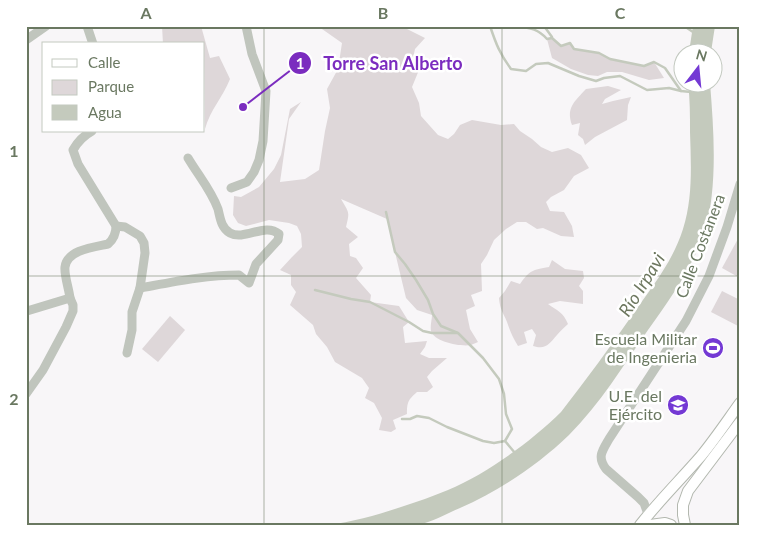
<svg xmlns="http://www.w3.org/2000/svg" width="766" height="551" font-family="Lato,sans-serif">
  <rect width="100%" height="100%" fill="#f8f6f8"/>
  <g fill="#ded7d9">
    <path d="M162 26H201L210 58 219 56 230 79C223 97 210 110 205 129L204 44H163Z"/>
    <path d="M322 26H401L425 38 415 49 412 63 419 70 412 87 419 103 421 116 438 135 448 139 454 134 460 125 472 120 501 125 514 124 520 131 532 139 541 147 552 152 568 148 581 155 589 168 574 176 564 190 551 197 546 202 550 211 564 212 572 226 574 237 561 236 543 228 537 229 526 222H517L506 229 494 240 487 255 481 264 482 291 471 295 475 306 466 310 470 329 478 342C476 343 473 344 471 345 461 347 434 342 431 331 430 326 432 319 432 315L417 310 406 298 387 219 341 199C349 213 350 211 346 227L358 237 349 244 350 256 356 258 363 268 356 278 371 295 370 302 399 306 409 322 403 327 405 343 427 341 425 347 420 354 429 358H447L432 371 427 377 433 387 427 392H417C408 400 407 402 407 414L393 420 396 429 391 432 379 430 382 418 374 403 365 398 369 388 362 378 335 362 327 347 316 334 313 325 290 305 296 292 291 285V275L280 270 292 257 302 247 301 234 297 226 289 223 269 220 246 226 238 223 233 215 234 196 241 197 259 187 274 169 281 155 290 109 301 102 289 119 280 182 305 179 319 170 325 131 330 108 327 89 338 69 342 43 322 29Z"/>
    <path d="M552 38 561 46 570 43 574 49 599 53 610 59 644 66 654 62 664 78 649 80 622 72H607L598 76 588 75 571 69 552 58 547 39Z"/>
    <path d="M608 86 621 90 605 99 602 104 613 101 631 97 628 105 627 120 595 137 585 145 583 139 578 135 580 123 572 125C566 108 574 102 586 89Z"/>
    <path d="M739 237H740V278L722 268Z"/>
    <path d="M552 260 565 269 583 271 584 278 579 286 583 291V304L560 301 548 304C558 311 563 312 568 324 564 328 560 331 557 335 549 344 546 350 533 346L536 335 532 329 524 332 527 343 518 346C513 338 510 331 507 322 503 312 500 310 499 298L505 291 511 281 520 284C530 270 532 270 549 267Z"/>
    <path d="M722 291 740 300V327L711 312Z"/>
    <path d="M170 316 185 330 158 362 142 349Z"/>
  </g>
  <g fill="#c4cabd">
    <path d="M693 26H715L711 52H689Z"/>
    <path d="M688 83H710C714 133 718 187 704 236 702 242 698 248 696 253 683 281 666 305 648 330 623 366 600 404 569 435 538 465 499 491 460 508 446 514 432 522 417 525 409 526 399 525 391 525 370 525 348 525 327 525 353 522 377 515 401 507 417 502 433 496 448 490 486 474 532 441 561 412 586 380 610 347 633 314 652 287 673 261 683 229 693 198 691 164 690 132 690 115 690 99 688 83Z"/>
  </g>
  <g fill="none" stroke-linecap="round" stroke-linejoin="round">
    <g stroke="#c4cabd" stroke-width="2.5">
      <path d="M490 26C496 44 500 54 511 69L526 71 536 64 548 63 579 76 596 81 604 78 620 76 647 90 669 88 681 91"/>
      <path d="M518 26C530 28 538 29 547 39L552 38 561 46 570 43 574 49 599 53 610 59 644 66 654 62 665 68 681 91 691 92"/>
      <path d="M544 26 552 37"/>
      <path d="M684 26 693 32"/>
      <path d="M386 212 395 252 405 264 416 280 428 300 433 314 441 326 458 333 483 358 499 379 504 394 506 414 512 429 505 441 515 453"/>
      <path d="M315 290 351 299 370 302 409 322 423 331 432 333H457"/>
      <path d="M402 419H410L417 416 429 418 447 427 483 441 494 443 505 441"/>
    </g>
    <g stroke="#b3b8af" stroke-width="12">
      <g id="major">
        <path d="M640 525C659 501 681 479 701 456 715 439 727 421 740 403"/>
        <path d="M650 525 665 523 671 525"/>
        <path d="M685 525 683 515V505L688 491 740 422"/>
      </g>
    </g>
    <g stroke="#c0c5bd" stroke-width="9">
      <path d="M87 26 93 44"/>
      <path d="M26 40 46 26"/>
      <path d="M231 188 247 182 254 172 259 160 263 141 266 91 252 54 246 26"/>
      <path d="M116 226 125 227 140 236 144 243 145 253 140 288 132 312V330L127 353"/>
      <path d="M140 288C173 282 206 275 239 275L249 283 256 264 278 240 279 234C265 222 245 241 230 233 221 228 220 217 218 209 211 190 198 175 188 158"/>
      <path d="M27 311 70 298C69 289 64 275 65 267 67 250 94 247 108 244 114 239 116 234 116 226L78 164 73 150C78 141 83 136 92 131"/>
      <path d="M26 394 43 370 66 327 73 311V305L70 298"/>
      <path d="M648 514 644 503 638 497 606 469C597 457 602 451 609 439L686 321 709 276 727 227 740 184"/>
    </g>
    <use href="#major" stroke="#fff" stroke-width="10"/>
  </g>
  <path fill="none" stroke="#6a7861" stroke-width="1" stroke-opacity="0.55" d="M264 26V525M502 26V525M26 276H740"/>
  <defs>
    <g id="stadium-disc" transform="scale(1.125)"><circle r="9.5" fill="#7439d4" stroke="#fff"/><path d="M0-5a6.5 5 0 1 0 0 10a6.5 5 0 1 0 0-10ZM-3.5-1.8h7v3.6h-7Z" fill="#fff"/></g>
    <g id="school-disc" transform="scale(1.125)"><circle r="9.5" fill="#7439d4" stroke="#fff"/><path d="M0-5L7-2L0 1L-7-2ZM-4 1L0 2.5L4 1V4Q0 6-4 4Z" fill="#fff"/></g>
  </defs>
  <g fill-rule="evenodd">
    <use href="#stadium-disc" x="713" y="348"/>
    <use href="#school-disc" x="678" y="405"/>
  </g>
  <g text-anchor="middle" stroke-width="5" stroke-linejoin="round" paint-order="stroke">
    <g font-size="16" fill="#6a7861" stroke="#fff">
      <text transform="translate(700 246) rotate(-69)" y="6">Calle Costanera</text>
    </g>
    <g font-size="16" fill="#6a7861" stroke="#fff" text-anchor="end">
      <text x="697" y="345">Escuela Militar<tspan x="697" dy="18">de Ingenieria</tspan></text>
      <text x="662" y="402">U.E. del<tspan x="662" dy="18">Ejército</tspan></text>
    </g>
    <g font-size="18" font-style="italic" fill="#6e7860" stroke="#fff">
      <text transform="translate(642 285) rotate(-58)" y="6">Río Irpavi</text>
    </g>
  </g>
  <path fill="none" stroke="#7b2cbf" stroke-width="2" d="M243 107L300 63"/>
  <g fill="#7b2cbf" stroke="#fff" stroke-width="2">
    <circle cx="243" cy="107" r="5"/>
    <circle cx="300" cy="63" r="12"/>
  </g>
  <g font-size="15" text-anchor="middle" font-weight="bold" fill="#fff">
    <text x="300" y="69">1</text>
  </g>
  <g font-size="18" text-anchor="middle" font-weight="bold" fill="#7b2cbf" stroke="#fff" stroke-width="5" stroke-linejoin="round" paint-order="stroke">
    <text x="393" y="70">Torre San Alberto</text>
  </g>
  <rect width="766" height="551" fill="none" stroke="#ffffff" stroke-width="55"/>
  <rect x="42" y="42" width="162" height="90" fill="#ffffff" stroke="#c3c9c0"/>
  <rect x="52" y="59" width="25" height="8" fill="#ffffff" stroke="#c3c9c0"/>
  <text x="88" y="68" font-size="15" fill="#6a7861">Calle</text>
  <rect x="52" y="80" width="25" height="15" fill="#ded7d9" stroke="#c3c9c0"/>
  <text x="88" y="92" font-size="15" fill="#6a7861">Parque</text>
  <rect x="52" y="105" width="25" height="15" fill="#c4cabd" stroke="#c3c9c0"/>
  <text x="88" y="118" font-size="15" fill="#6a7861">Agua</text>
  <g transform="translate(698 68) rotate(16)"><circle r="24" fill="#ffffff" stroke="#c3c9c0"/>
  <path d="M0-4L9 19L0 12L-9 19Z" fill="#7439d4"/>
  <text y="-8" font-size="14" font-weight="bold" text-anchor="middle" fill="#6a7861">N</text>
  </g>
  <rect x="28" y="28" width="710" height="496" fill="none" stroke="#6a7861" stroke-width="2"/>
  <g font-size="16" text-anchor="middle" font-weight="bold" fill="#6a7861">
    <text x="146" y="19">A</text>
    <text x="383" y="19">B</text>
    <text x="620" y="19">C</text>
    <text x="14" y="157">1</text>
    <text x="14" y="405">2</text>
  </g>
</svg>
